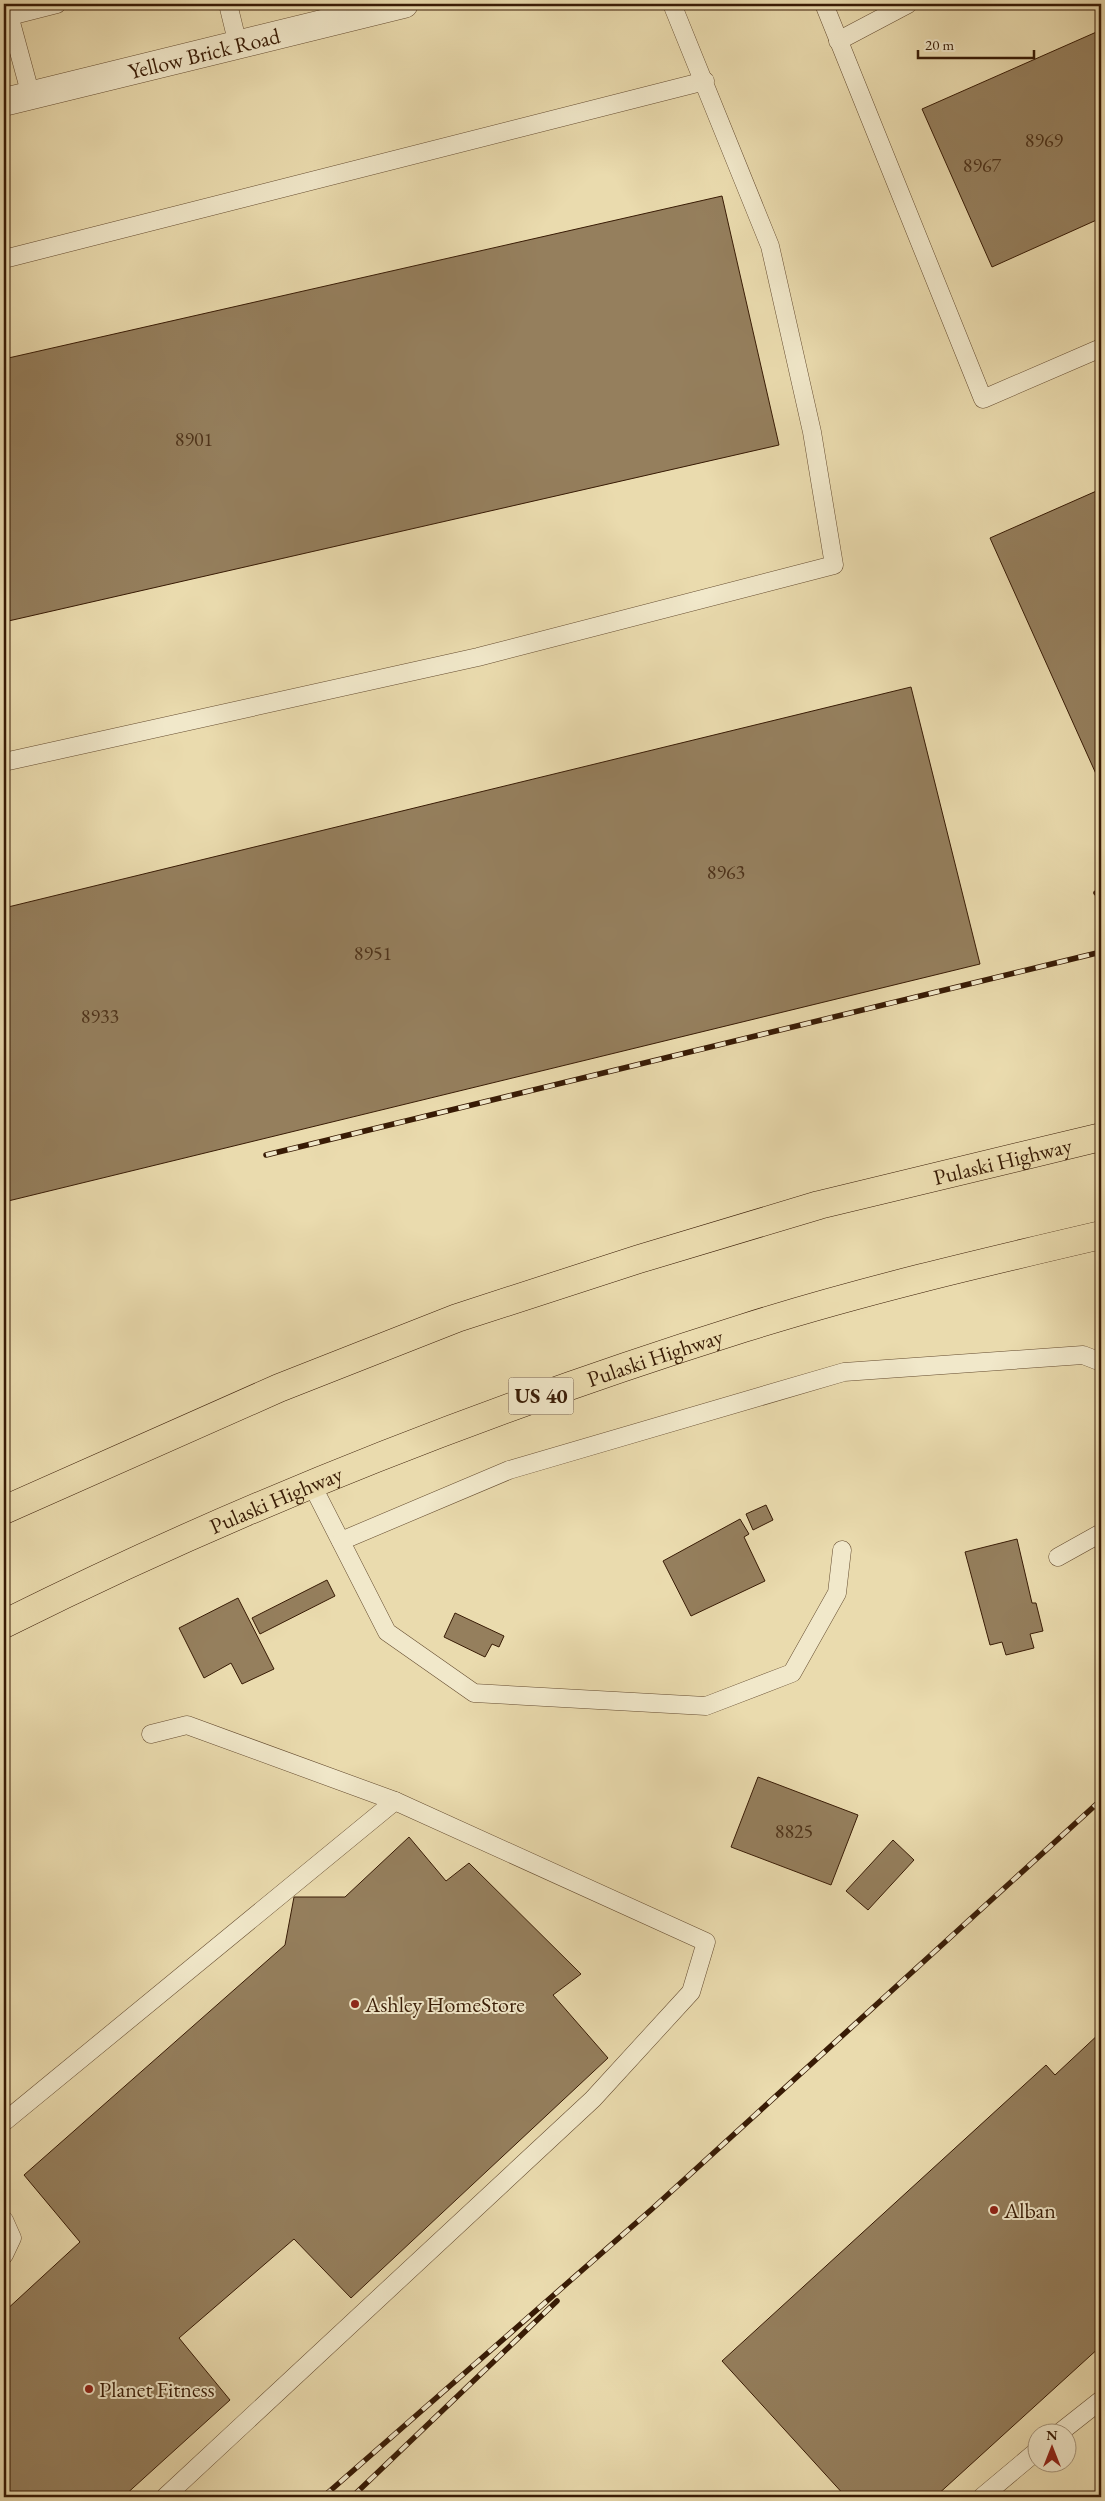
<svg xmlns="http://www.w3.org/2000/svg" width="1105" height="2501" font-family="'EB Garamond',serif">
  <rect width="100%" height="100%" fill="#eadbae"/>
  <filter id="stains"><feTurbulence type="fractalNoise" baseFrequency=".004" numOctaves="4"/><feColorMatrix values="0 0 0 0 .2 0 0 0 0 .09 0 0 0 0 .02 0 0 0 .5 -.17"/></filter>
  <radialGradient id="worn" r=".72"><stop offset=".6" stop-color="#630" stop-opacity="0"/><stop offset="1" stop-color="#630" stop-opacity=".3"/></radialGradient>
  <g fill="#957f5d" stroke="#381b05">
    <path d="M1101 30V218L992 267 922 109Z"/>
    <path d="M722 196 779 445 4 622V359Z"/>
    <path d="M1101 489V785L990 538Z"/>
    <path d="M911 687 980 964 4 1202V908Z"/>
    <path d="M766 1505 773 1520 753 1530 746 1514Z"/>
    <path d="M740 1519 749 1534 744 1537 765 1581 691 1616 663 1561Z"/>
    <path d="M1017 1539 1032 1603H1036L1043 1631 1030 1634 1034 1648 1006 1655 1002 1642 990 1645 965 1552Z"/>
    <path d="M327 1580 335 1596 260 1634 252 1618Z"/>
    <path d="M238 1598 274 1669 242 1684 231 1663 204 1678 179 1628Z"/>
    <path d="M455 1613 504 1636 499 1647 492 1644 485 1657 444 1637Z"/>
    <path d="M758 1777 858 1815 831 1885 731 1847Z"/>
    <path d="M409 1837 446 1881 469 1863 581 1974 553 1995 608 2058 351 2298 294 2239 179 2338 230 2400 123 2497H4V2312L80 2242 24 2175 285 1945 294 1897H345Z"/>
    <path d="M893 1840 914 1860 868 1910 846 1891Z"/>
    <path d="M1101 2032V2346L935 2497H846L722 2361 1046 2065 1055 2075Z"/>
  </g>
  <g fill="none" stroke-linecap="round" stroke-linejoin="round">
    <g stroke="#644b2f" stroke-width="19">
      <g id="service">
        <path d="M6 4 31 96"/>
        <path d="M228 4 238 45"/>
        <path d="M824 4 983 399 1101 348"/>
        <path d="M10 16 57 4"/>
        <path d="M838 41 908 4"/>
        <path d="M4 259 705 81"/>
        <path d="M4 762 478 657 834 565 812 432 770 246 672 4"/>
        <path d="M311 1483 387 1632 474 1693 706 1706 792 1673 837 1593 842 1550"/>
        <path d="M341 1541 509 1470 844 1372 1083 1355 1101 1362"/>
        <path d="M1058 1557 1101 1533"/>
        <path d="M151 1734 187 1725 395 1801"/>
        <path d="M4 2122 395 1801 706 1942 691 1992 593 2099 165 2497"/>
        <path d="M4 2220 12 2238 4 2255"/>
        <path d="M1058 2434 1101 2400"/>
        <path d="M982 2497 1038 2450"/>
      </g>
    </g>
    <g stroke="#644b2f" stroke-width="29">
      <g id="minor">
        <path id="s1" d="M4 102 404 4"/>
      </g>
    </g>
    <g stroke="#381b05" stroke-width="29">
      <g id="trunk">
        <path id="s2" d="M4 1510 279 1388 457 1318 639 1259 819 1205 1101 1137"/>
        <path id="s3" d="M4 1624C242 1505 490 1408 744 1328 861 1291 981 1263 1101 1235"/>
      </g>
    </g>
    <use href="#service" stroke="#f1e8ca" stroke-width="18"/>
    <use href="#minor" stroke="#f1e8ca" stroke-width="28"/>
    <use href="#trunk" stroke="#eadbae" stroke-width="28"/>
    <g stroke="#381b05" stroke-width="5.5">
      <g id="rail">
        <path d="M1096 893 1101 891"/>
        <path d="M266 1155 1101 952"/>
        <path d="M323 2497 652 2209 1101 1800"/>
        <path d="M352 2497 557 2301"/>
      </g>
    </g>
    <use href="#rail" stroke="#f1e8ca" stroke-width="4" stroke-dasharray="11" stroke-linecap="butt"/>
  </g>
  <g fill="#8f2418" stroke="#f1e8ca" stroke-width="2">
    <circle cx="355" cy="2004" r="5"/>
    <circle cx="994" cy="2210" r="5"/>
    <circle cx="89" cy="2389" r="5"/>
  </g>
  <g text-anchor="middle" stroke-width="4" stroke-linejoin="round" paint-order="stroke">
    <g font-size="20" fill="#4f341b">
      <text x="1044" y="147">8969</text>
      <text x="982" y="172">8967</text>
      <text x="194" y="446">8901</text>
      <text x="726" y="879">8963</text>
      <text x="373" y="960">8951</text>
      <text x="100" y="1023">8933</text>
      <text x="794" y="1838">8825</text>
    </g>
    <rect fill="#f1e8ca" stroke="#705840" stroke-width="1" x="508.5" y="1377.5" width="65" height="37" rx="4"/>
    <g font-size="21" font-weight="bold" fill="#381b05">
      <text x="541" y="1403">US 40</text>
    </g>
    <g font-size="22" fill="#381b05" stroke="#f1e8ca">
      <text dy="8" stroke="none"><textPath href="#s1" startOffset="206">Yellow Brick Road</textPath></text>
      <text dy="8" stroke="none"><textPath href="#s2" startOffset="1060">Pulaski Highway</textPath></text>
      <text dy="8" stroke="none"><textPath href="#s3" startOffset="704">Pulaski Highway</textPath></text>
      <text dy="8" stroke="none"><textPath href="#s3" startOffset="299">Pulaski Highway</textPath></text>
    </g>
    <g font-size="22" fill="#381b05" stroke="#f1e8ca" text-anchor="start">
      <text x="365" y="2012">Ashley HomeStore</text>
      <text x="1004" y="2218">Alban</text>
      <text x="99" y="2397">Planet Fitness</text>
    </g>
  </g>
  <rect width="1105" height="2501" fill="none" stroke="#eadbae" stroke-width="20"/>
  <rect x="5" y="5" width="1095" height="2491" fill="none" stroke="#381b05" stroke-width="2.5"/>
  <rect x="10" y="10" width="1085" height="2481" fill="none" stroke="#381b05"/>
  <g transform="translate(1052 2448)"><circle r="24" fill="#f1e8ca" stroke="#a7967b"/>
  <path d="M0-4L9 19L0 12L-9 19Z" fill="#8f2418"/>
  <text y="-8" font-size="14" font-weight="bold" text-anchor="middle" fill="#381b05">N</text>
  </g>
  <path d="M918 50v8h116v-8" fill="none" stroke="#381b05" stroke-width="2.5"/>
  <text x="925" y="50" font-size="15" fill="#381b05" stroke="#f1e8ca" stroke-width="4" paint-order="stroke">20 m</text>
  <rect width="100%" height="100%" filter="url(#stains)"/>
  <rect width="100%" height="100%" fill="url(#worn)"/>
</svg>
